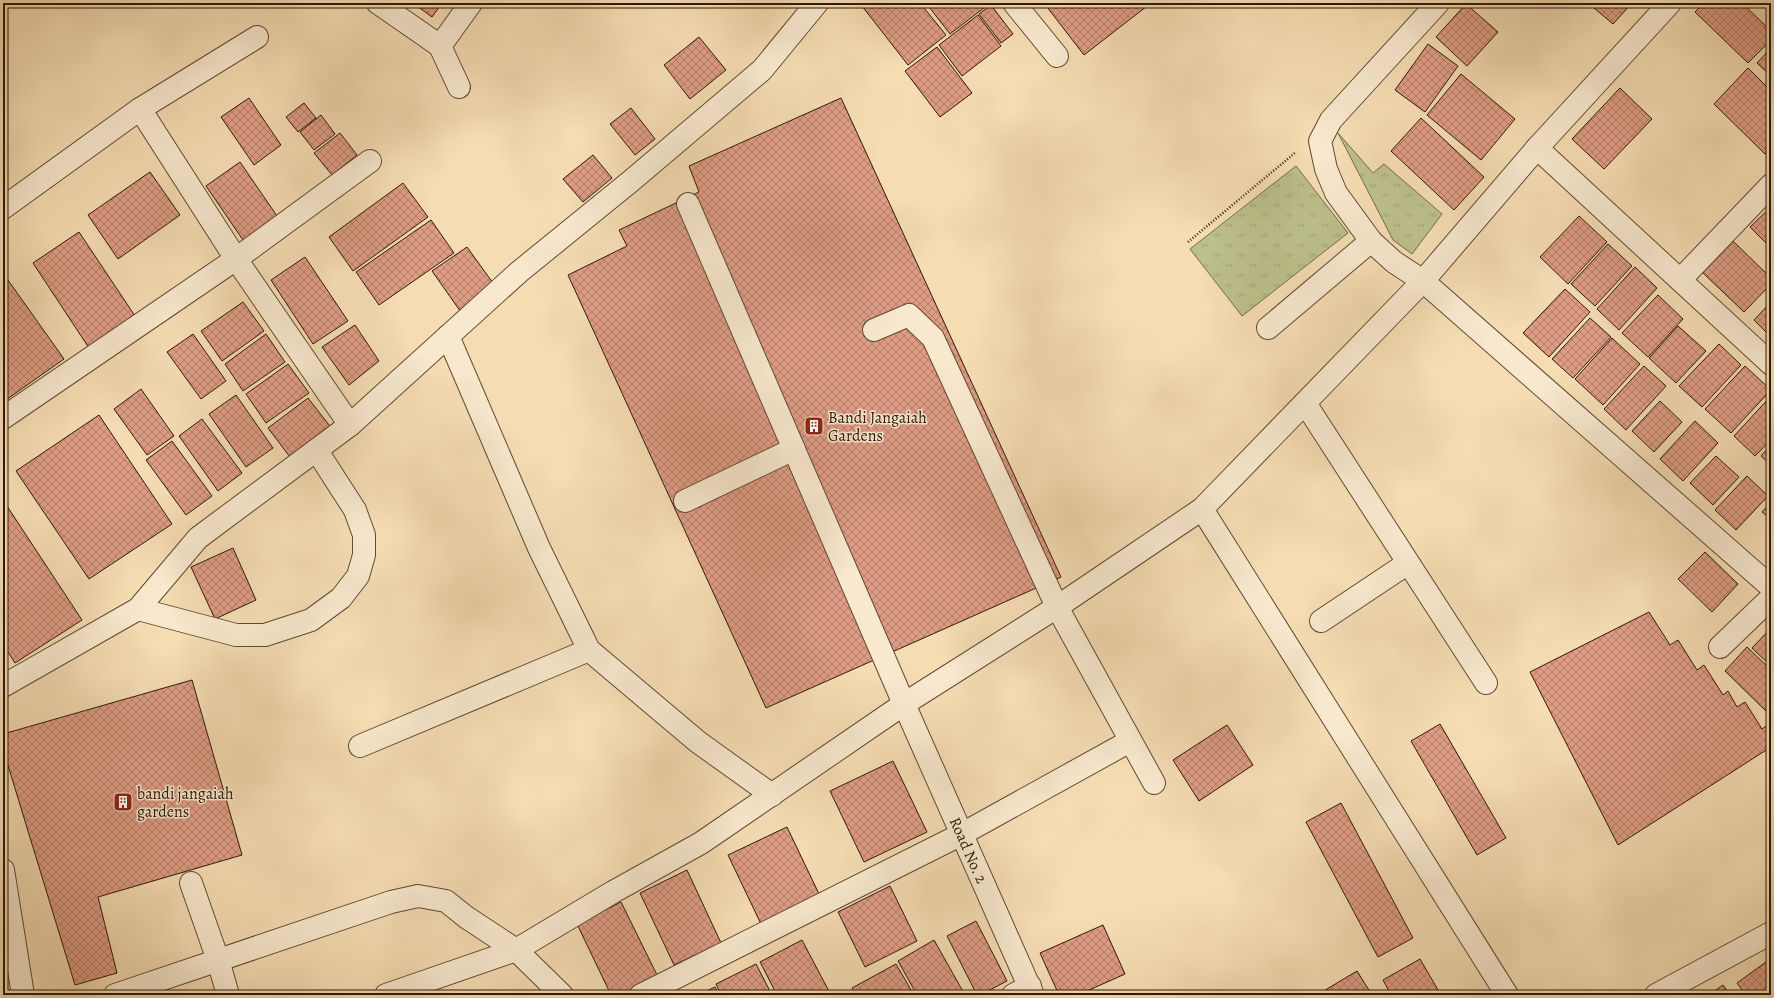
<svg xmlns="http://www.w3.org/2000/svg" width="1774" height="998" font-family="Alegreya,serif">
  <defs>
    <pattern id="grass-tufts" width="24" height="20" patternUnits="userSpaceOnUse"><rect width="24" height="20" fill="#bcc08c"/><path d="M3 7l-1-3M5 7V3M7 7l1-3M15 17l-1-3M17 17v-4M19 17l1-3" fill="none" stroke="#a2a477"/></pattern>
    <pattern id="building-cross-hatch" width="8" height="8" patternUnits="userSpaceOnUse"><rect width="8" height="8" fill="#de9c85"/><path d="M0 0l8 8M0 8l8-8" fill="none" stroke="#b47e6b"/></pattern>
  </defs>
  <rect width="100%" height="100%" fill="#f5dcb3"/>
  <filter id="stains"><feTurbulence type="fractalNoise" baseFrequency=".005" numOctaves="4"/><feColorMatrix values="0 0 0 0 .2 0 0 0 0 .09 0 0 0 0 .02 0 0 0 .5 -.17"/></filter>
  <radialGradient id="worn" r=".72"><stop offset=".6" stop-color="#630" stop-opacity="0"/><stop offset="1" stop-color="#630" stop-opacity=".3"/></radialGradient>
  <g fill="url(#grass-tufts)" stroke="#766c4a">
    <path d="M1338 133 1373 173 1384 164 1442 214 1412 254 1393 240Z"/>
    <path d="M1296 166 1348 233 1242 316 1190 249Z"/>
  </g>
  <g fill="url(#building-cross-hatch)" stroke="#2f1807">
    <path d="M413 3H442L432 17Z"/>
    <path d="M865 3H920L946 35 908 65 862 6Z"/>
    <path d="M926 3H989V4L950 34Z"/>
    <path d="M1052 3H1151L1084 55 1047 7Z"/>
    <path d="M1588 3H1632L1613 24Z"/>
    <path d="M1704 3H1742L1771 31V40L1748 63 1695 12Z"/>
    <path d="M1466 4 1498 32 1467 66 1436 37Z"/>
    <path d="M991 5 1013 34 1001 43 979 14Z"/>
    <path d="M978 15 1001 46 962 76 939 45Z"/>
    <path d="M699 37 726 70 690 99 664 65Z"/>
    <path d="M1428 44 1458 66 1425 112 1395 90Z"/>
    <path d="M937 47 972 93 940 117 905 71Z"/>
    <path d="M1771 48V76L1757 63Z"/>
    <path d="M1748 68 1771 91V148L1765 154 1714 104Z"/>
    <path d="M1461 74 1515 119 1481 160 1427 115Z"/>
    <path d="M1620 88 1652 119 1604 169 1572 139Z"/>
    <path d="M249 98 281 145 254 165 221 117Z"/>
    <path d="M841 98 1061 577 766 708 568 275 627 246 619 230 699 192 689 166Z"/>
    <path d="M304 103 316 118 298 132 286 117Z"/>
    <path d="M631 108 655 139 635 155 610 124Z"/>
    <path d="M321 115 335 134 314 150 300 132Z"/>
    <path d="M1421 118 1484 177 1454 210 1391 151Z"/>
    <path d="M340 133 357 155 332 175 314 153Z"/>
    <path d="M593 155 612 178 583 202 563 179Z"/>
    <path d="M240 162 277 216 243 240 206 186Z"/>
    <path d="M150 172 180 215 118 259 88 215Z"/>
    <path d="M403 183 428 217 353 271 329 237Z"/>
    <path d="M1771 207V248L1750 227Z"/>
    <path d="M1579 216 1607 242 1568 284 1540 257Z"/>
    <path d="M431 220 454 253 379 305 356 272Z"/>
    <path d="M79 232 135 316 89 348 33 263Z"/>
    <path d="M1733 241 1771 278V284L1744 312 1702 272Z"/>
    <path d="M1608 244 1632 266 1595 306 1571 284Z"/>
    <path d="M467 247 498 290 463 315 432 271Z"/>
    <path d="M305 257 348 321 313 344 271 280Z"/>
    <path d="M1635 267 1657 288 1619 330 1597 309Z"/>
    <path d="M3 273 64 359 3 402Z"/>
    <path d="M1565 289 1590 312 1549 357 1523 333Z"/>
    <path d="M1658 295 1683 319 1648 357 1622 333Z"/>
    <path d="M243 302 264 331 222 361 201 331Z"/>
    <path d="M1771 302V337L1754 320Z"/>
    <path d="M1590 318 1611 337 1573 378 1552 359Z"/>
    <path d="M355 325 379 361 349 385 322 347Z"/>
    <path d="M1678 326 1706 351 1676 383 1649 358Z"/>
    <path d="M193 334 226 381 201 399 167 352Z"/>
    <path d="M266 334 285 362 243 391 225 364Z"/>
    <path d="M1612 338 1640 364 1603 405 1575 379Z"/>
    <path d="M1719 344 1741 365 1702 407 1679 386Z"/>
    <path d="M288 364 309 393 266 423 246 394Z"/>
    <path d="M1644 366 1666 386 1626 430 1604 409Z"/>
    <path d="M1745 366 1771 390 1731 433 1705 409Z"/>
    <path d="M141 389 174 436 147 455 114 409Z"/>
    <path d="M236 395 273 448 246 467 209 414Z"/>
    <path d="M1771 396V440L1755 456 1734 436Z"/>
    <path d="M308 398 333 430 293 461 268 428Z"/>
    <path d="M1660 401 1682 422 1654 452 1632 431Z"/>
    <path d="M99 415 172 524 89 579 16 471Z"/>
    <path d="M202 419 242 473 218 491 179 436Z"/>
    <path d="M1695 421 1718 443 1683 481 1660 459Z"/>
    <path d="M172 441 212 496 186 515 146 460Z"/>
    <path d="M1771 445V465L1761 456Z"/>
    <path d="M1716 456 1739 477 1713 505 1690 483Z"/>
    <path d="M1747 476 1768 496 1736 530 1715 510Z"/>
    <path d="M3 500 82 620 15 663 3 644Z"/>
    <path d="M1771 502V519L1762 512Z"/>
    <path d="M233 548 256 600 215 619 191 567Z"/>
    <path d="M1705 552 1738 584 1712 612 1678 579Z"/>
    <path d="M1649 612 1670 645 1678 640 1697 670 1704 665 1723 695 1728 691 1737 707 1745 702 1762 729 1766 726 1771 734V747L1618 845 1530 672Z"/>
    <path d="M1771 628V666L1752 648Z"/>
    <path d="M1747 647 1771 670V712L1769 714 1725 671Z"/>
    <path d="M192 680 242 855 98 897 117 973 75 985 3 749V734Z"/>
    <path d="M1440 724 1506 838 1477 855 1411 741Z"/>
    <path d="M1227 725 1253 765 1199 801 1173 760Z"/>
    <path d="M893 761 927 832 864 862 830 791Z"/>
    <path d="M1341 803 1413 938 1378 957 1306 822Z"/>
    <path d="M787 827 820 896 761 924 728 855Z"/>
    <path d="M687 870 721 943 674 965 640 893Z"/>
    <path d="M890 886 917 941 865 967 838 912Z"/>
    <path d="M621 902 659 979 625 995H611L577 924Z"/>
    <path d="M976 921 1007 981 980 995H977L947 936Z"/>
    <path d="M1103 925 1125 974 1078 995H1059L1040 953Z"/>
    <path d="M802 940 831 995H777L760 962Z"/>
    <path d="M934 940 965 995H917L898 961Z"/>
    <path d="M1420 959 1441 995H1391L1383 980Z"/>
    <path d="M1766 962 1771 969V995H1746L1737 983Z"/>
    <path d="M756 964 772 995H721L716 984Z"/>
    <path d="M896 964 914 995H856L852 988Z"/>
    <path d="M1357 971 1372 995H1323L1322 992Z"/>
    <path d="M1723 985 1730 995H1709Z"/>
    <path d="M715 987 719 995H698Z"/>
  </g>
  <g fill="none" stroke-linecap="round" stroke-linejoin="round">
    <g stroke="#604932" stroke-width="24">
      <g id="minor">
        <path d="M378 3 440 46 471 3"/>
        <path d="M1014 3 1057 56"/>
        <path d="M1438 3 1331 120 1320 141 1326 169 1336 193 1371 241 1394 262 1423 281 1771 587"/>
        <path d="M440 46 459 87"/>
        <path d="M1537 148 1771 364"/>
        <path d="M688 204 904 704 1033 995"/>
        <path d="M3 208 140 109 257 37"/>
        <path d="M1680 280 1771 185"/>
        <path d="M1268 328 1371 241"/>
        <path d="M874 330 909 315 933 338 1057 607 1154 783"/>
        <path d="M448 336 539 548 589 650 698 742 772 795"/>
        <path d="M1305 403 1486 683"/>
        <path d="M3 418 236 259 370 161"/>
        <path d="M350 425 519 272 631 181 762 70 817 3"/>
        <path d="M685 501 794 449"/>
        <path d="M1202 509 1507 995"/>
        <path d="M138 609 236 635H265L311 620 341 598 358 576 364 555V535L355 510 317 451"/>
        <path d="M1321 621 1408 563"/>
        <path d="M1720 647 1771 598"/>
        <path d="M3 686 138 609 198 538 350 425 236 259 140 109"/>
        <path d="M360 746 589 650"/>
        <path d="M3 870 23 995"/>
        <path d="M191 883 218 960 228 995"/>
        <path d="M115 995 391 902 418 896 446 901 466 917 516 950 562 995"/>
        <path d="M386 995 516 950 613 892 701 843 904 704 1057 607 1202 509 1423 281 1537 148 1670 3"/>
        <path d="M641 995 962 834 1130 741"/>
        <path d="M1013 995 1030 986"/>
        <path d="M1656 995 1771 933"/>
      </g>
    </g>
    <path stroke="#2f1807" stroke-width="2.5" stroke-dasharray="1 2" stroke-linecap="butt" d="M1188 242 1296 152"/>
    <use href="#minor" stroke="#f8e8ce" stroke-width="22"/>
  </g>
  <defs>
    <g id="building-square" transform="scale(1)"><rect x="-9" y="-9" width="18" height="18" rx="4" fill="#8f2418" stroke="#f8e8ce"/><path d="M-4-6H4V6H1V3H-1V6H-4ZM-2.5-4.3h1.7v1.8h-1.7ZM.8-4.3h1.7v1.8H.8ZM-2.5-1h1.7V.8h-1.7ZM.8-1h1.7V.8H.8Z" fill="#fff"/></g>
  </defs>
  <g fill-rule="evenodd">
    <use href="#building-square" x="814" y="426"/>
    <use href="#building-square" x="123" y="802"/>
  </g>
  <g text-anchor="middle" stroke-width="3" stroke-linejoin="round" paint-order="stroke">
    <g font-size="16" fill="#2f1807" stroke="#f8e8ce" text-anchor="start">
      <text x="828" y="423">Bandi Jangaiah<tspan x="828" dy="18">Gardens</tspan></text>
      <text x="137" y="799">bandi jangaiah<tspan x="137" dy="18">gardens</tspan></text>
    </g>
    <g font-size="16" fill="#2f1807" stroke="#f8e8ce">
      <text transform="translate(969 850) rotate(66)" y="6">Road No. 2</text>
    </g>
  </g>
  <rect width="1774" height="998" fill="none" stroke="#f5dcb3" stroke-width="16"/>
  <rect x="4" y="4" width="1766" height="990" fill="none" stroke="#2f1807" stroke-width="2"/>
  <rect x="8" y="8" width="1758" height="982" fill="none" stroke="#2f1807"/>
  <rect width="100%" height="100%" filter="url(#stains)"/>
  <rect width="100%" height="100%" fill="url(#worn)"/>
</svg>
